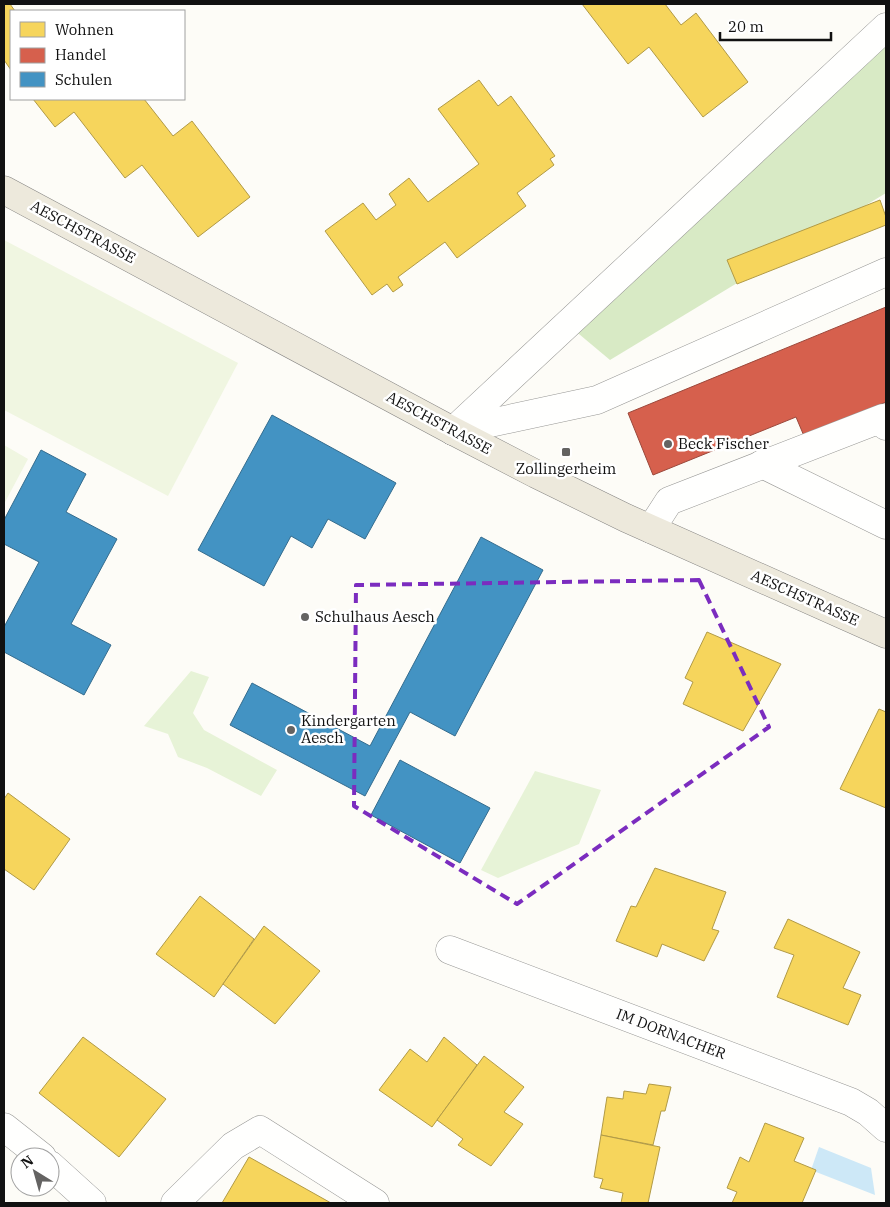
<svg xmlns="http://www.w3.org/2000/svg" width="890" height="1207" font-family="'IBM Plex Serif',serif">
  <rect width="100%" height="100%" fill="#fdfcf7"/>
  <g fill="#e7f3d7">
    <path d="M191 671 209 677 193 713 204 730 277 770 261 796 207 768 178 757 168 734 144 726Z"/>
    <path d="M535 771 601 790 579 844 498 878 481 870Z"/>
  </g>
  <path fill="#d8eac5" d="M886 36V193L610 360 573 329Z"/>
  <g fill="#f0f6e1">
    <path d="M4 240 238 363 168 496 4 410Z"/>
    <path d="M4 445 28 459 4 504Z"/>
  </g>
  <path fill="#cde8f7" d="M819 1147 871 1168 875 1195 811 1170Z"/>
  <g fill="#f6d55c" stroke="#b19a46">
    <path d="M4 4H10L15 11H11V70L4 60Z"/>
    <path d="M582 4H665L681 25 696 13 748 82 703 117 649 47 628 64Z"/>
    <path d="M479 80 498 106 511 96 555 156 550 159 554 165 517 193 526 206 457 258 445 242 398 277 403 285 393 292 387 284 372 295 325 231 363 203 376 220 396 205 389 194 409 178 428 202 479 164 438 109Z"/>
    <path d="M33 99H144L173 136 192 121 250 197 198 237 142 165 125 178 74 112 55 127Z"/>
    <path d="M880 200 886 217V225L737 284 727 260Z"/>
    <path d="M707 632 781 664 743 731 683 704 693 682 685 678Z"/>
    <path d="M879 709 886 712V808L840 789Z"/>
    <path d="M8 793 70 839 34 890 4 869V799Z"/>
    <path d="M655 868 726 892 712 929 719 931 704 961 662 944 657 957 616 941 631 906 636 907Z"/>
    <path d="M200 896 254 939 214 997 156 954Z"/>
    <path d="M788 919 860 952 843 988 861 995 848 1025 777 997 794 955 774 948Z"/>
    <path d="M264 926 320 971 275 1024 223 984Z"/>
    <path d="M83 1037 166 1099 119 1157 39 1093Z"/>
    <path d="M444 1037 477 1065 432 1127 379 1090 410 1049 427 1062Z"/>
    <path d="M484 1056 524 1087 504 1112 523 1124 491 1166 458 1145 463 1139 437 1120Z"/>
    <path d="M649 1084 671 1087 665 1111H661L653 1145 601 1135 607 1097 623 1099 624 1091 646 1094Z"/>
    <path d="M765 1123 804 1138 794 1161 816 1170 802 1203H805H732L737 1192 727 1188 740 1157 749 1162Z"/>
    <path d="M601 1135 660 1147 648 1203H621L623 1193 600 1188 603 1179 594 1177Z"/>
    <path d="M249 1157 331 1203H222Z"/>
  </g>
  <path fill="#d6604d" stroke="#9b483b" d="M886 307V402L804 436 796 417 653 475 628 413Z"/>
  <g fill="#4393c3" stroke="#346c8e">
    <path d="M272 415 396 483 365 539 328 519 312 548 291 536 264 586 198 550Z"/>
    <path d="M41 450 86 474 66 512 117 539 71 624 111 645 84 695 4 652V627L39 562 4 544V520Z"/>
    <path d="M481 537 543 570 455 736 410 712 365 796 230 725 252 683 370 746Z"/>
    <path d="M400 760 490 808 460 863 371 815Z"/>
  </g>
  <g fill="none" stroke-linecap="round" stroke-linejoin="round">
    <g stroke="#979795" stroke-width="29">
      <g id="minor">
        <path d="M453 431 886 27"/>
        <path d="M453 431 597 400 886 272"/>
        <path d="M762 464 886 525"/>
        <path d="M651 529 669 501 883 418 886 426"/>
        <path d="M450 950 851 1102 868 1112 886 1128"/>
        <path d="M4 1127 42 1157"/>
        <path d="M50 1165 92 1203"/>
        <path d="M175 1203 233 1146 260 1130 375 1203"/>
      </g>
    </g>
    <g stroke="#858482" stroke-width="29">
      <path id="major" d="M4 190 453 431 536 474 626 518 886 634"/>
    </g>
    <use href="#minor" stroke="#fffffe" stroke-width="28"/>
    <use href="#major" stroke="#ede9dc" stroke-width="28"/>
  </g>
  <path fill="none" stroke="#7b2cbf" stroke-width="4" stroke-dasharray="10 6" stroke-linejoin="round" d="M699 580 769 727 517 904 354 806 356 585Z"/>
  <g fill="#646362" stroke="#fff" stroke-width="2">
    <circle cx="668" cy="444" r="5"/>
    <rect x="561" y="447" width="10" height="10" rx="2.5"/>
    <circle cx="305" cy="617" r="5"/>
    <circle cx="291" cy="730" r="5"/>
  </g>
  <g text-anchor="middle" stroke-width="5" stroke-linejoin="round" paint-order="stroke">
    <g font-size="15" fill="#111" stroke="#fff">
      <text transform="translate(83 232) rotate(28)" y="5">AESCHSTRASSE</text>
      <text transform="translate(439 423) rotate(28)" y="5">AESCHSTRASSE</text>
      <text transform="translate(805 598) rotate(24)" y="5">AESCHSTRASSE</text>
      <text transform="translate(671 1034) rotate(21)" y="5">IM DORNACHER</text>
    </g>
    <g font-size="15" fill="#111" stroke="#fff" text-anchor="start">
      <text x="678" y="449">Beck Fischer</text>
      <text x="566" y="474" text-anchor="middle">Zollingerheim</text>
      <text x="315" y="622">Schulhaus Aesch</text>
      <text x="301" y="726">Kindergarten<tspan x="301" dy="17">Aesch</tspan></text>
    </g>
  </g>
  <rect width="890" height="1207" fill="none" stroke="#111111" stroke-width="10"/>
  <rect x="10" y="10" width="175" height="90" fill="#ffffff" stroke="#a0a0a0"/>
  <rect x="20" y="22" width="25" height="15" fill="#f6d55c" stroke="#a0a0a0"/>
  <text x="55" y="35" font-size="15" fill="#111111">Wohnen</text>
  <rect x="20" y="48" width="25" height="15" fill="#d6604d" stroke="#a0a0a0"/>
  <text x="55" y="60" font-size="15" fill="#111111">Handel</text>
  <rect x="20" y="72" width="25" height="15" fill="#4393c3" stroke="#a0a0a0"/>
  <text x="55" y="85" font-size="15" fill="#111111">Schulen</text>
  <g transform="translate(35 1172) rotate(323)"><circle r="24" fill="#ffffff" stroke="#a0a0a0"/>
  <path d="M0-4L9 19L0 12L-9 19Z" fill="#646362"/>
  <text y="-8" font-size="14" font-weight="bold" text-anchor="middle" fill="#111111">N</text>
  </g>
  <path d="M720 32v8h111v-8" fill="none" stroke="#111111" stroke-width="2.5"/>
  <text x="728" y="32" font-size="15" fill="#111111" stroke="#ffffff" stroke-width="4" paint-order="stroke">20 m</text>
</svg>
